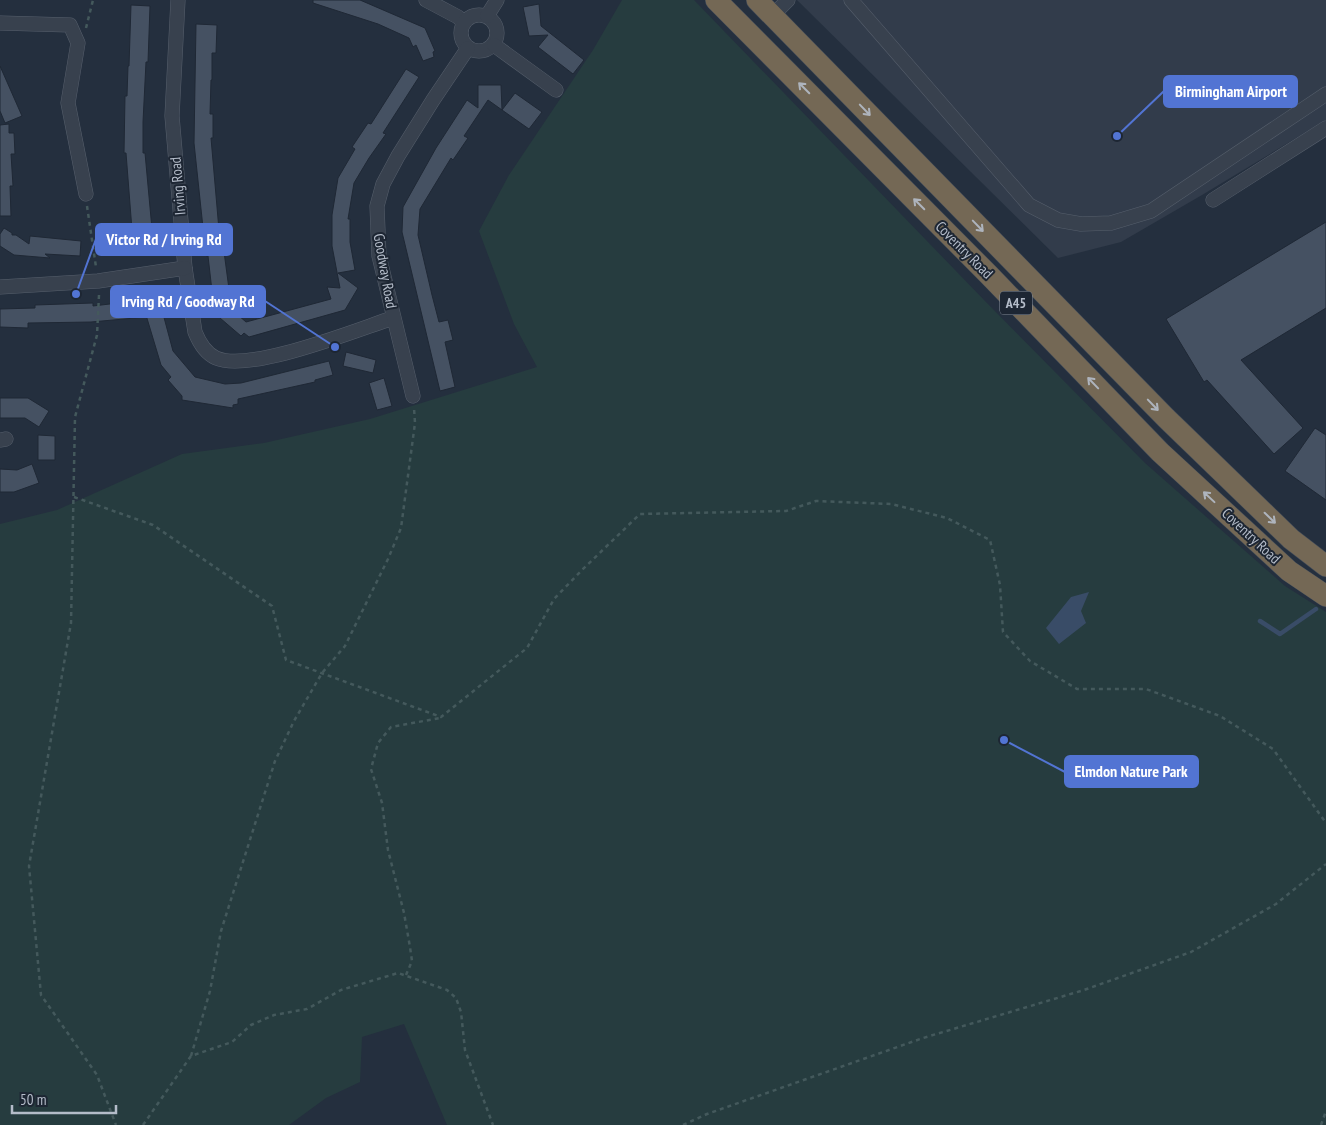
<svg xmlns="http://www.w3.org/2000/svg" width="1326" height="1125" font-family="'PT Sans Narrow',sans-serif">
  <rect width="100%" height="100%" fill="#242f3e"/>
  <path fill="#323c4b" d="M797 0H1326V120L1202 195 1121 242 1058 258Z"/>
  <path fill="#263c3f" d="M622 0H694L985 301 1145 463 1285 586 1326 612V1125H447L404 1024 362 1037 360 1082 326 1098 289 1125H0V524L57 510 182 454 264 443 370 419 537 367 514 324 479 231 509 175 593 50Z"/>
  <path fill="#394c67" d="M1089 592 1081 611 1086 623 1059 644 1046 628 1071 597Z"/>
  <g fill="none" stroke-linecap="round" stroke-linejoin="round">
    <path stroke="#394c67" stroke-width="4.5" d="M1260 621 1280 634 1316 609"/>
  </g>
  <g fill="#455162" stroke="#1f2835">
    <path d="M313 0H360L425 28 435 51 433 52 434 57 423 61 416 45 413 47 409 38 378 24 313 3Z"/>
    <path d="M539 4 541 26 584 60 573 74 538 47 548 35 529 36 523 7Z"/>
    <path d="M131 5 150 6 148 62H146L143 122V153H145L152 229 132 230 126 153H124L125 96H127L128 66H129Z"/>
    <path d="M196 24 217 25 216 53H212V80H211L210 114H213V138H211L219 230 221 229 229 289 212 291 208 256H206L194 143Z"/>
    <path d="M0 66 22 116 5 123 0 111Z"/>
    <path d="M406 69 419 77 383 133 386 134 369 158 354 183 348 219H350V242L355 270 338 273 358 288 345 310 249 337 244 333 241 336 220 318 229 307 246 322 331 299 327 287 340 288 332 246V215L338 178 355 149 352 147 368 123 371 124Z"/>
    <path d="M478 85H501L502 110 488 100 464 136 468 138 453 160 451 158 420 209 418 235 432 295 439 322 448 320 453 340 445 342 455 387 440 391 402 232 403 207 436 148 467 100 478 108Z"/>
    <path d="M515 93 542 112 529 129 502 110Z"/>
    <path d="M9 124V133H14L15 154H11L13 186H10L11 216H0V125Z"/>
    <path d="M1326 222V308L1241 360 1303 428 1274 454 1207 380 1204 382 1166 319Z"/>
    <path d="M4 228 12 233V235H16L29 244 30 236 81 241 80 256 45 254 50 258 14 255 0 246V234Z"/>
    <path d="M143 300 146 317 91 322 28 323V328L0 327V309L35 308V305L93 303V306Z"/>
    <path d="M162 310 173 351 195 377 225 384 241 383 329 361 333 375 315 380V382L238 399V404L233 405V408L182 400V396L168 380 171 377 161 365 146 315Z"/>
    <path d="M346 352 376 360 373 373 343 366Z"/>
    <path d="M384 378 392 406 377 410 369 383Z"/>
    <path d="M0 398H28L49 411 39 427 25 418H0Z"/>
    <path d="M1315 428 1326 435V500L1285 471Z"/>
    <path d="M38 435 55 436V460H38Z"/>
    <path d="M32 464 39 483 14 492H0V469L17 470Z"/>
  </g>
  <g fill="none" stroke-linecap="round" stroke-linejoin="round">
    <g stroke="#565f6c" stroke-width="15">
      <g id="minor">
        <path d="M178 0 172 116 185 268 195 332C199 342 205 353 216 358 250 373 356 330 393 318"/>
        <path d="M426 0 458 17 464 23"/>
        <path d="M851 0 1029 205 1058 220 1081 224 1111 223 1151 211 1326 94"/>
        <circle cx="479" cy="33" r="18"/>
        <path d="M487 16 497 0"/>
        <path d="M772 16 788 0"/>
        <path d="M0 23 70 25 78 43 68 103 86 194"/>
        <path d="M494 45 556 90"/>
        <path d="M1213 200 1326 128"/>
        <path d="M0 287 98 281 185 268"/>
        <path d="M413 396 379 256 377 206 383 184 398 156 433 100 468 48"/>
        <path d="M0 440 6 439"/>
      </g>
    </g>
    <g stroke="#434c59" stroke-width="22">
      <g id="highway">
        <path d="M716 0 989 275 1160 452 1289 571 1326 596"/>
        <path d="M757 0 1166 418 1291 539 1326 566"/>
      </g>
    </g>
    <g stroke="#44595c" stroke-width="2.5" stroke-dasharray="4 4" stroke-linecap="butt">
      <path d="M86 28 93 0"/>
      <path d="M87 206 96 267"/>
      <path d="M99 295 97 335 75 417 71 623 29 866 41 995 97 1075 116 1125"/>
      <path d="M74 497 153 525 272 606 286 660 441 717 527 648 554 599 582 570 640 514 786 511 816 501 891 504 947 518 990 540 1000 585 1003 632 1030 661 1077 689H1146L1220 716 1273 749 1326 823"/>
      <path d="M406 975 412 961 410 947 404 913 388 850 382 803 371 769 378 743 391 727 440 718"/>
      <path d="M191 1056 210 991 221 931 275 761 294 721 322 673 345 646 388 559 401 528 415 423 414 408"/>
      <path d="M143 1125 191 1056 232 1042 251 1025 274 1015 307 1009 341 990 398 973 447 990 456 998 461 1012 465 1050 493 1125"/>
      <path d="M683 1125 707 1114 923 1038 1084 990 1191 952 1276 904 1326 864"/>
      <path d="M1321 1125 1326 1111"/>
    </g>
    <use href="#minor" stroke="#38414e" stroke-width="14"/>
    <use href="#highway" stroke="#746855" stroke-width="21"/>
  </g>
  <defs><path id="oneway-shaft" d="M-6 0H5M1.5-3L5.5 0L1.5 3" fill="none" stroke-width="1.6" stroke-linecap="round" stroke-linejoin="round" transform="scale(1.25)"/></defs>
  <g stroke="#aeb4bd">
    <use href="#oneway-shaft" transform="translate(804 88) rotate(-135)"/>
    <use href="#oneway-shaft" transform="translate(865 110) rotate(46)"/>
    <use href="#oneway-shaft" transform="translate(919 204) rotate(-135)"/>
    <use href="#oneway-shaft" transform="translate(978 226) rotate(46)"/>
    <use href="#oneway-shaft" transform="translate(1093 383) rotate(-134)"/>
    <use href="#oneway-shaft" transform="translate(1153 405) rotate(46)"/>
    <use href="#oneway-shaft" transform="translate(1209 497) rotate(-137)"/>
    <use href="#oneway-shaft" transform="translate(1270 518) rotate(44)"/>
  </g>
  <g text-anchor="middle" stroke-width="4" stroke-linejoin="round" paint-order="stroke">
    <rect fill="#1d2633" stroke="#878f9c" stroke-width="1" x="1000" y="291.5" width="32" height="23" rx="4"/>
    <g font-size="14" font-weight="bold" fill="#b4bcc9">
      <text x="1016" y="308">A45</text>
    </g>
    <g font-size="15" fill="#b4bcc9" stroke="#1d2633">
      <text transform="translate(178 186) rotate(-95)" y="5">Irving Road</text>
      <text transform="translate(964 250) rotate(45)" y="5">Coventry Road</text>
      <text transform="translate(385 271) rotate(80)" y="5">Goodway Road</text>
      <text transform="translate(1251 536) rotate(43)" y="5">Coventry Road</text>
    </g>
  </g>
  <path fill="none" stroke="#5274d3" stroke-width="2" d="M1117 136L1164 91M76 294L96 239M335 347L265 301M1004 740L1065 772"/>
  <g fill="#5274d3" stroke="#1d2633" stroke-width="2">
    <circle cx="1117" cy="136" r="5"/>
    <circle cx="76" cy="294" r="5"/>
    <circle cx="335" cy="347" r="5"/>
    <circle cx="1004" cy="740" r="5"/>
  </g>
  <g fill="#5274d3" stroke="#5274d3" stroke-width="2">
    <rect x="1164" y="76" width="133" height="31" rx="5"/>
    <rect x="96" y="224" width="136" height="31" rx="5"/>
    <rect x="111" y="286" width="154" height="31" rx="5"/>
    <rect x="1065" y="756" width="133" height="31" rx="5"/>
  </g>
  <g font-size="16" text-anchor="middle" font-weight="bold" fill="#fff">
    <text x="1231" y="97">Birmingham Airport</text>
    <text x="164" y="245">Victor Rd / Irving Rd</text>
    <text x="188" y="307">Irving Rd / Goodway Rd</text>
    <text x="1131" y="777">Elmdon Nature Park</text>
  </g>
  <path d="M12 1105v8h104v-8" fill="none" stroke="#b4bcc9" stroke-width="2.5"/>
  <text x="20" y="1105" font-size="15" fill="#b4bcc9" stroke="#1d2633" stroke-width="4" paint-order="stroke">50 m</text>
</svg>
